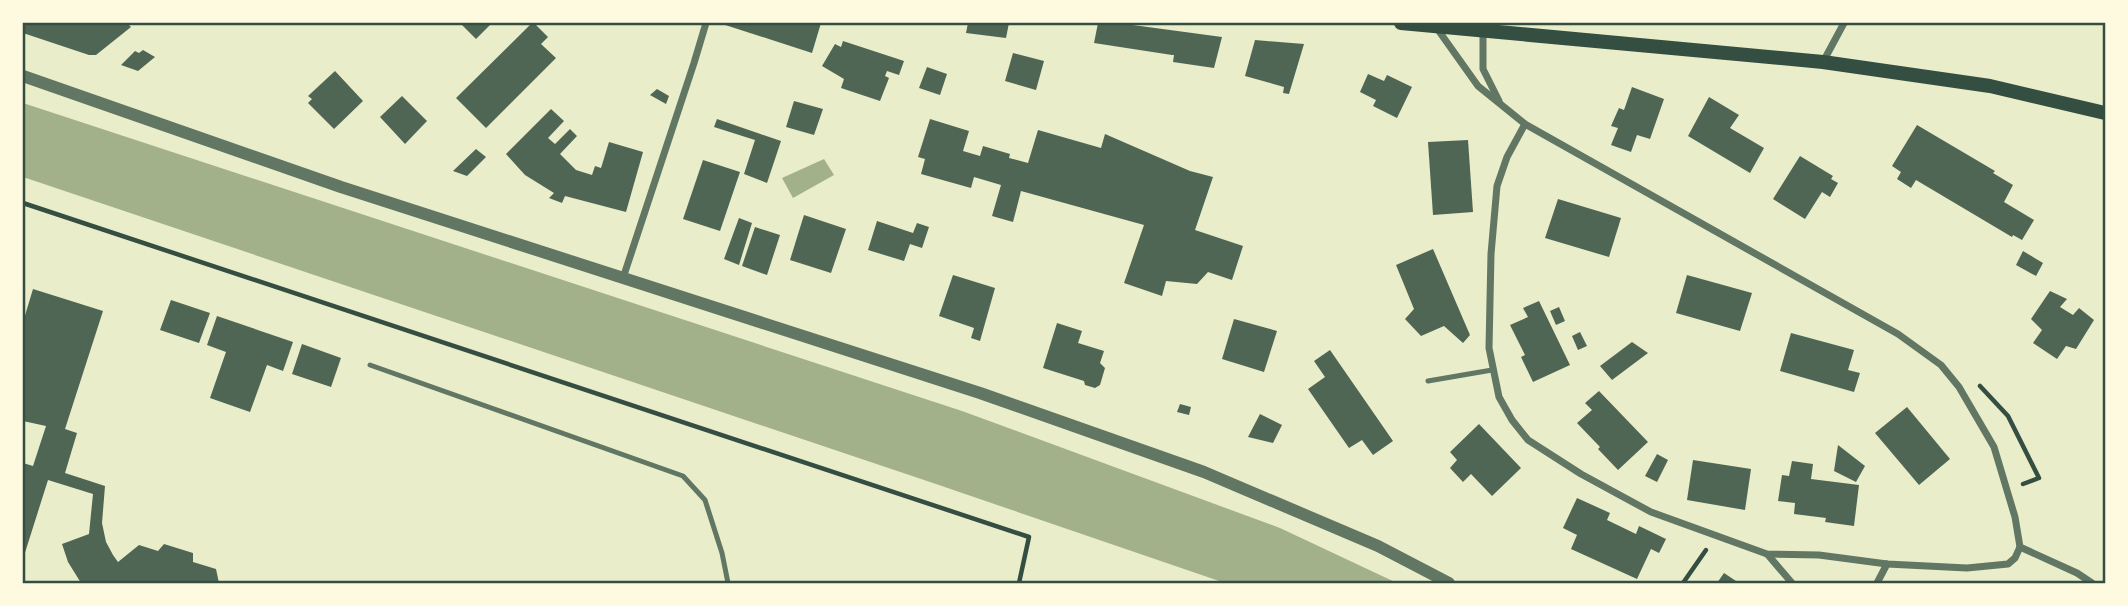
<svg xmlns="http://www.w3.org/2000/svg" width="2128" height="606" font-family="'Exo 2',sans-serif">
  <rect width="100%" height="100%" fill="#e9edc9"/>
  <g fill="#a3b18a">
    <path d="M23 103 962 411 1280 528 1397 583H1225L933 483 23 177Z"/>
    <path d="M824 159 834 175 793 198 782 178Z"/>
  </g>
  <g fill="#4f6655">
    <path d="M23 23H127L131 27 96 55H89L23 33Z"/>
    <path d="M460 23H492L476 39Z"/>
    <path d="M532 23H534L548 37 541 44 556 58 486 128 456 98Z"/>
    <path d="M719 23H821L812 53Z"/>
    <path d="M968 23H1009L1006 38 966 33Z"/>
    <path d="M1098 23H1118L1222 37 1214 68 1173 62 1174 55H1172L1094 43Z"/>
    <path d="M1255 40 1304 44 1289 94 1283 93 1284 87 1245 76Z"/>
    <path d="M843 41 904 61 899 75 887 71 885 76 889 78 880 101 841 88 844 79 822 66 835 44 841 47Z"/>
    <path d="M143 50 155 57 138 71 121 65 135 51 139 53Z"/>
    <path d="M1013 53 1044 61 1036 90 1005 81Z"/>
    <path d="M927 67 947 74 940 95 919 88Z"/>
    <path d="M335 71 363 101 334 129 308 103 312 99 308 96Z"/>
    <path d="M1368 74 1384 81 1387 75 1412 87 1397 118 1373 106 1376 100 1360 92Z"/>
    <path d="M1632 87 1664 99 1650 139 1637 135 1631 152 1611 145 1618 128 1611 126 1619 108 1624 110Z"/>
    <path d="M657 89 669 96 666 104 650 95Z"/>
    <path d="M402 96 427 121 405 144 380 117Z"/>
    <path d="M1709 97 1739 115 1730 128 1764 148 1750 173 1688 136Z"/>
    <path d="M794 101 823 109 814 135 786 127Z"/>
    <path d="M551 109 564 121 548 138 555 144 570 129 577 136 560 154 576 170 592 175 595 166 601 168 609 142 643 152 626 212 565 196 562 203 549 198 554 193 525 175 506 154Z"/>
    <path d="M717 119 781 141 767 183 744 174 755 140 714 127Z"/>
    <path d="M930 119 969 131 963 151 980 156 983 146 1010 154 1009 158 1028 163 1038 130 1101 148 1105 134 1190 171 1213 177 1195 230 1243 246 1232 280 1208 272 1197 284 1166 281 1162 296 1124 283 1144 225 1021 191 1013 222 992 216 1001 185 974 177 971 188 921 174 925 159 918 157Z"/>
    <path d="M1917 125 1995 171 1993 173 2013 185 2004 202 2034 220 2022 240 2013 235 2012 237 1916 180 1911 188 1897 179 1901 172 1892 166Z"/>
    <path d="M1468 140 1473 212 1433 215 1428 142Z"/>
    <path d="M476 149 486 157 467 176 453 171Z"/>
    <path d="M1800 156 1833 176 1831 179 1838 183 1830 197 1822 192 1805 219 1773 199Z"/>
    <path d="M703 160 740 172 720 231 683 219Z"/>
    <path d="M1558 199 1621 218 1609 257 1545 238Z"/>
    <path d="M804 215 846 229 831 273 790 260Z"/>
    <path d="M739 218 752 223 739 265 724 259Z"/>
    <path d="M877 221 913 233 917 223 929 227 922 248 910 244 904 261 868 250Z"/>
    <path d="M755 227 780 235 767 275 742 266Z"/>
    <path d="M1433 249 1470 335 1463 343 1444 326 1421 336 1405 319 1414 309 1396 265Z"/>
    <path d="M2023 251 2043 263 2036 276 2016 265Z"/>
    <path d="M953 275 995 288 980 341 971 338 974 328 939 316Z"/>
    <path d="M1687 275 1752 293 1740 331 1676 313Z"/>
    <path d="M33 289 103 311 65 429 77 433 65 473 105 486 102 523 106 542 113 555 118 562 139 545 158 551 164 544 193 553V562L216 569 219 583H81L68 562 62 544 89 534 93 494 48 480 23 559V463L33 466 46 426 23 421V322Z"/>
    <path d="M2050 291 2067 299 2060 307 2073 315 2079 308 2094 320 2076 349 2066 346 2057 359 2033 343 2042 330 2031 319Z"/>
    <path d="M171 300 210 313 199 343 160 330Z"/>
    <path d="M1539 301 1570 365 1533 382 1521 357 1525 355 1510 325 1528 317 1523 308Z"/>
    <path d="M1559 307 1565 321 1556 325 1550 311Z"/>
    <path d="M217 316 293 342 283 371 267 365 250 412 210 398 226 352 207 345Z"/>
    <path d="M1234 319 1277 331 1264 372 1222 359Z"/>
    <path d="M1057 323 1082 331 1078 343 1104 351 1100 363 1105 368 1100 385 1095 388 1085 385 1084 381 1043 368Z"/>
    <path d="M1580 332 1587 346 1578 350 1572 336Z"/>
    <path d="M1791 333 1854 350 1848 370 1860 373 1854 392 1780 371Z"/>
    <path d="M1632 342 1648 353 1612 380 1600 366Z"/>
    <path d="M302 344 341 358 331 387 292 374Z"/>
    <path d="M1330 350 1393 441 1373 455 1362 440 1349 448 1308 389 1325 377 1314 361Z"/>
    <path d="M1599 391 1648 442 1618 470 1598 449 1600 447 1577 423 1592 410 1585 403Z"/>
    <path d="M1180 404 1191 407 1189 415 1177 412Z"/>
    <path d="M1907 407 1950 459 1919 485 1875 433Z"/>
    <path d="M1260 414 1282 425 1273 443 1248 437Z"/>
    <path d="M1479 424 1521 468 1492 496 1471 474 1463 482 1450 468 1457 460 1450 452Z"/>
    <path d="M1838 445 1865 466 1856 482 1834 471Z"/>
    <path d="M1657 454 1668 460 1657 482 1645 476Z"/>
    <path d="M1693 460 1751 469 1745 510 1687 500Z"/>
    <path d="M1792 461 1813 464 1811 479 1859 485 1854 526 1825 522 1826 518 1794 514 1795 503 1778 501 1782 475 1789 476Z"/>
    <path d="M1577 498 1610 513 1607 520 1636 534 1639 526 1666 539 1659 553 1651 549 1637 579 1571 549 1577 535 1563 528Z"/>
    <path d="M1724 573 1739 583H1717Z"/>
  </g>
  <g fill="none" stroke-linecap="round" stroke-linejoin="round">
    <g stroke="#344e41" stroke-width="4.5">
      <path d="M23 203 1029 537 1019 583"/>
      <path d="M1980 386 2008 416 2039 478 2023 484"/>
      <path d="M1683 583 1706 550"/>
    </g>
    <g stroke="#617663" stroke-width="5">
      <path d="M370 365 683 476 705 500 722 553 728 583"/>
      <path d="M1428 381 1492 370"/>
    </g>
    <g stroke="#617663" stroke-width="7">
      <path d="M1436 27 1478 86 1525 124 1898 334 1941 365 1959 387 1994 447 2015 517 2020 547 2077 573 2092 583"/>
      <path d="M1483 31V69L1499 101"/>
      <path d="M1823 62 1844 23"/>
      <path d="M1525 124 1507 157 1497 186 1491 254 1489 348 1499 397 1512 420 1528 440 1581 474 1651 512 1767 554 1819 555 1887 564 1967 568 2008 564 2015 558 2020 547"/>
      <path d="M623 278 694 63 706 23"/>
      <path d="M1768 555 1792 583"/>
      <path d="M1877 583 1887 564"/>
    </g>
    <path stroke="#617663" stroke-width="12" d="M23 76 341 187 980 393 1204 472 1378 546 1449 583"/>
    <path stroke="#344e41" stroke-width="14" d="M1401 23 1823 62 1990 86 2105 113"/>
  </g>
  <rect width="2128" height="606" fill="none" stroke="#fefae0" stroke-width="49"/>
  <rect x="24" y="24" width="2080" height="558" fill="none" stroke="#344e41" stroke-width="2.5"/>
</svg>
